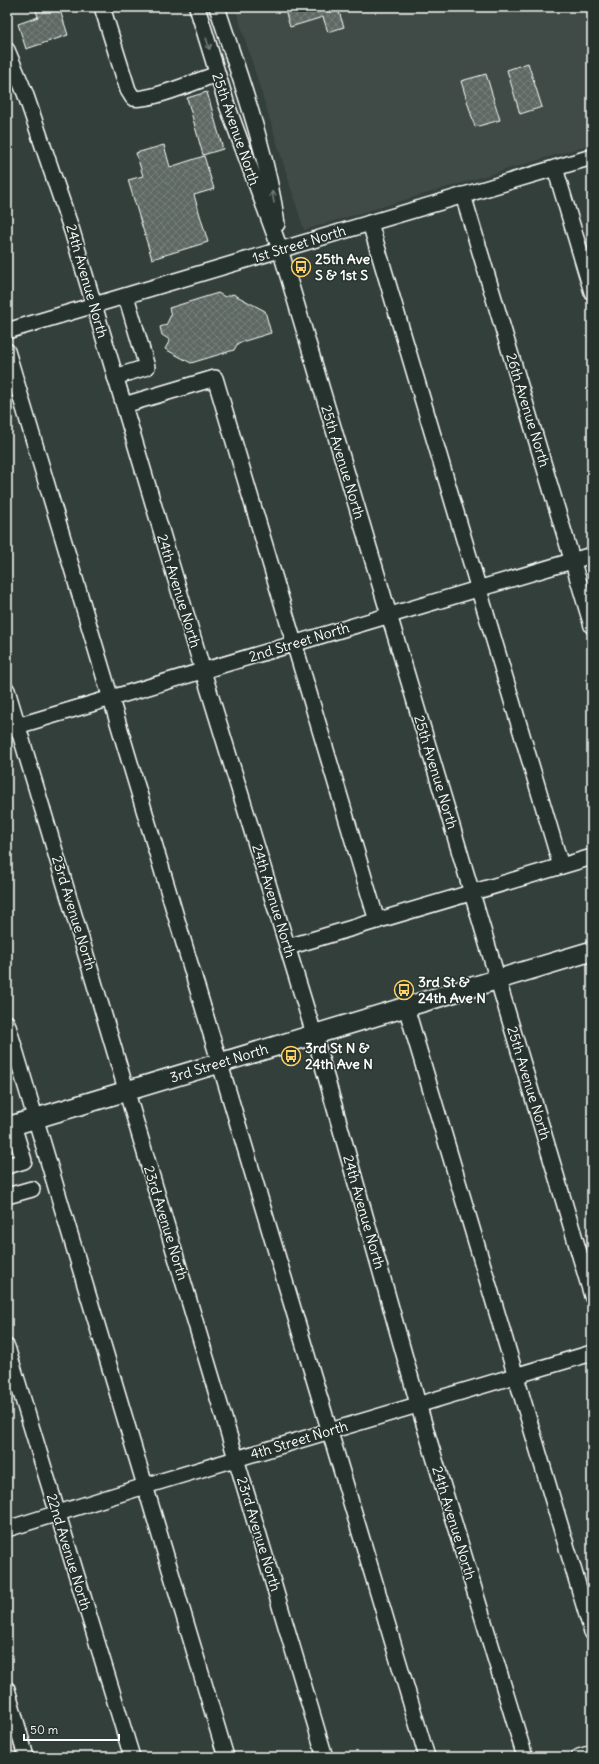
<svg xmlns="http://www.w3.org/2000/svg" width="599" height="1764" font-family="Delius,sans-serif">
  <defs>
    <pattern id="building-cross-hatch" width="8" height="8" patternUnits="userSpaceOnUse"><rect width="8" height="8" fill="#5f6964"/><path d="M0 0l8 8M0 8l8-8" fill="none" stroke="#77807b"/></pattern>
  </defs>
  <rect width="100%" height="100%" fill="#333f3a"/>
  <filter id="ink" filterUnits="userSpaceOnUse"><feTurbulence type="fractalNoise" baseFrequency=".025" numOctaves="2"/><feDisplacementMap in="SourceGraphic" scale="8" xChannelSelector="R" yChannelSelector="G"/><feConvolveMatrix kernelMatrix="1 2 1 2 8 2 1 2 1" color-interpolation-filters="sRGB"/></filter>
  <g filter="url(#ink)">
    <path fill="#404c47" d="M235 7H592V144L304 230Z"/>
    <g fill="url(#building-cross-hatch)" stroke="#fff">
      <path d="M35 7H59L68 35 26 49 18 24 38 17Z"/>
      <path d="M284 7H347V9L339 12 344 27 328 32 323 17 290 27Z"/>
      <path d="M528 63 542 107 520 114 507 70Z"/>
      <path d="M486 74 500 120 475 127 461 81Z"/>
      <path d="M207 92 223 149 203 155 187 98Z"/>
      <path d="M164 145 170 167 204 156 214 189 194 195 208 242 152 259 128 180 143 176 136 153Z"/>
      <path d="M218 293 225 297 233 294 265 311 271 333 238 343 234 350 191 363 165 349 170 340 162 335 160 327 166 325 171 315 169 308Z"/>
    </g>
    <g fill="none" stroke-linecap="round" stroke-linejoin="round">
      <g stroke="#fff" stroke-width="18">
        <g id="minor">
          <path d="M102 7 128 90 133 98C149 102 199 80 217 74"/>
          <path d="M197 7 227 105 280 249 592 1296"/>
          <path d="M217 7C240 78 267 151 277 224"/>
          <path d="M7 50 25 93 72 231 203 671 314 1034 418 1404 525 1757"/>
          <path d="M555 168 592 292"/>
          <path d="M463 195 592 626"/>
          <path d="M370 223 561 866"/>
          <path d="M7 331 592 157"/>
          <path d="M7 351 427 1757"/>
          <path d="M115 377 147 367 126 296"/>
          <path d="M124 405 215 378 377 921"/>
          <path d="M7 690 325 1757"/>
          <path d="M7 729 592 555"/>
          <path d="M288 947 592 857"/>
          <path d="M406 1007 592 1632"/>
          <path d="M7 1023 226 1757"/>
          <path d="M7 1166 24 1161 13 1125"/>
          <path d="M7 1196 32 1189"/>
          <path d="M7 1347 132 1757"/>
          <path d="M7 1529 145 1486 592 1353"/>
          <path d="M7 1689 26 1757"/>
          <path d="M579 1757 592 1753"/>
        </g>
      </g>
      <g stroke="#fff" stroke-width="22">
        <path id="major" d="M7 1127 592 951"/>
      </g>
      <use href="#minor" stroke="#26332d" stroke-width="15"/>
      <use href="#major" stroke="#26332d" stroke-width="19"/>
    </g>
    <defs><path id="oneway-shaft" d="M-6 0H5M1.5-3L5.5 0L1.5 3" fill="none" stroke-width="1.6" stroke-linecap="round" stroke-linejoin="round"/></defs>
    <g stroke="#727a76">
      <use href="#oneway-shaft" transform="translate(208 44) rotate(73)"/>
      <use href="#oneway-shaft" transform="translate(273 197) rotate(-100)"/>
    </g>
  </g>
  <defs>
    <g id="bus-ring" transform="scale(1)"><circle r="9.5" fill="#26332d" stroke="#ffd166" stroke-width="1.5"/><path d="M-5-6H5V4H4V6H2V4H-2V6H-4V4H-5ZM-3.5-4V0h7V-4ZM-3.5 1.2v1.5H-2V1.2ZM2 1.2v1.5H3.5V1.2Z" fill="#ffd166"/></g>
  </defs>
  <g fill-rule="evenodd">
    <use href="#bus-ring" x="301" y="267"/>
    <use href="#bus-ring" x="404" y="990"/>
    <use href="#bus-ring" x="291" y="1056"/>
  </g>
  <g text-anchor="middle" stroke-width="3" stroke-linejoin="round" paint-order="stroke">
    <g font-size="14" fill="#fff" stroke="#26332d">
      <text transform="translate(236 129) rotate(71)" y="5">25th Avenue North</text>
      <text transform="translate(299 244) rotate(-17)" y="5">1st Street North</text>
      <text transform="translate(87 281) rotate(74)" y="5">24th Avenue North</text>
      <text transform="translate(528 410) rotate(73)" y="5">26th Avenue North</text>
      <text transform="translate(343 462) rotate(73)" y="5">25th Avenue North</text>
      <text transform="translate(179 591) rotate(73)" y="5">24th Avenue North</text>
      <text transform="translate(299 642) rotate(-17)" y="5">2nd Street North</text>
      <text transform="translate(436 772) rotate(73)" y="5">25th Avenue North</text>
      <text transform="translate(274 901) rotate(73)" y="5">24th Avenue North</text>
      <text transform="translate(74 913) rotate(73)" y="5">23rd Avenue North</text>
      <text transform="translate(219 1063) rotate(-17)" y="5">3rd Street North</text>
      <text transform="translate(529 1083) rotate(73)" y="5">25th Avenue North</text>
      <text transform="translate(364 1212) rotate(74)" y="5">24th Avenue North</text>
      <text transform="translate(166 1223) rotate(73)" y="5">23rd Avenue North</text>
      <text transform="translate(299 1440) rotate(-17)" y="5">4th Street North</text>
      <text transform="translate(454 1523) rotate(73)" y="5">24th Avenue North</text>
      <text transform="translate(259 1534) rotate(73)" y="5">23rd Avenue North</text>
      <text transform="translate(69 1552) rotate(73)" y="5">22nd Avenue North</text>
    </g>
    <g font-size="14" font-weight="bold" fill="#fff" stroke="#26332d" text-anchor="start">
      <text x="315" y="264">25th Ave<tspan x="315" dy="16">S &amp; 1st S</tspan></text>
      <text x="418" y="987">3rd St &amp;<tspan x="418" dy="16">24th Ave N</tspan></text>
      <text x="305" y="1053">3rd St N &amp;<tspan x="305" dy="16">24th Ave N</tspan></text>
    </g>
  </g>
  <rect width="599" height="1764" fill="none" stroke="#26332d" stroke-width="24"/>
  <rect x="12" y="12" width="575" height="1740" fill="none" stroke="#fff" stroke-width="1.5" filter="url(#ink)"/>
  <path d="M24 1734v6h95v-6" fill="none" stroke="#ffffff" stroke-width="2"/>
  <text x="30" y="1734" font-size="12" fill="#ffffff" stroke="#26332d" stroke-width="3" paint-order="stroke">50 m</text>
</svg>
